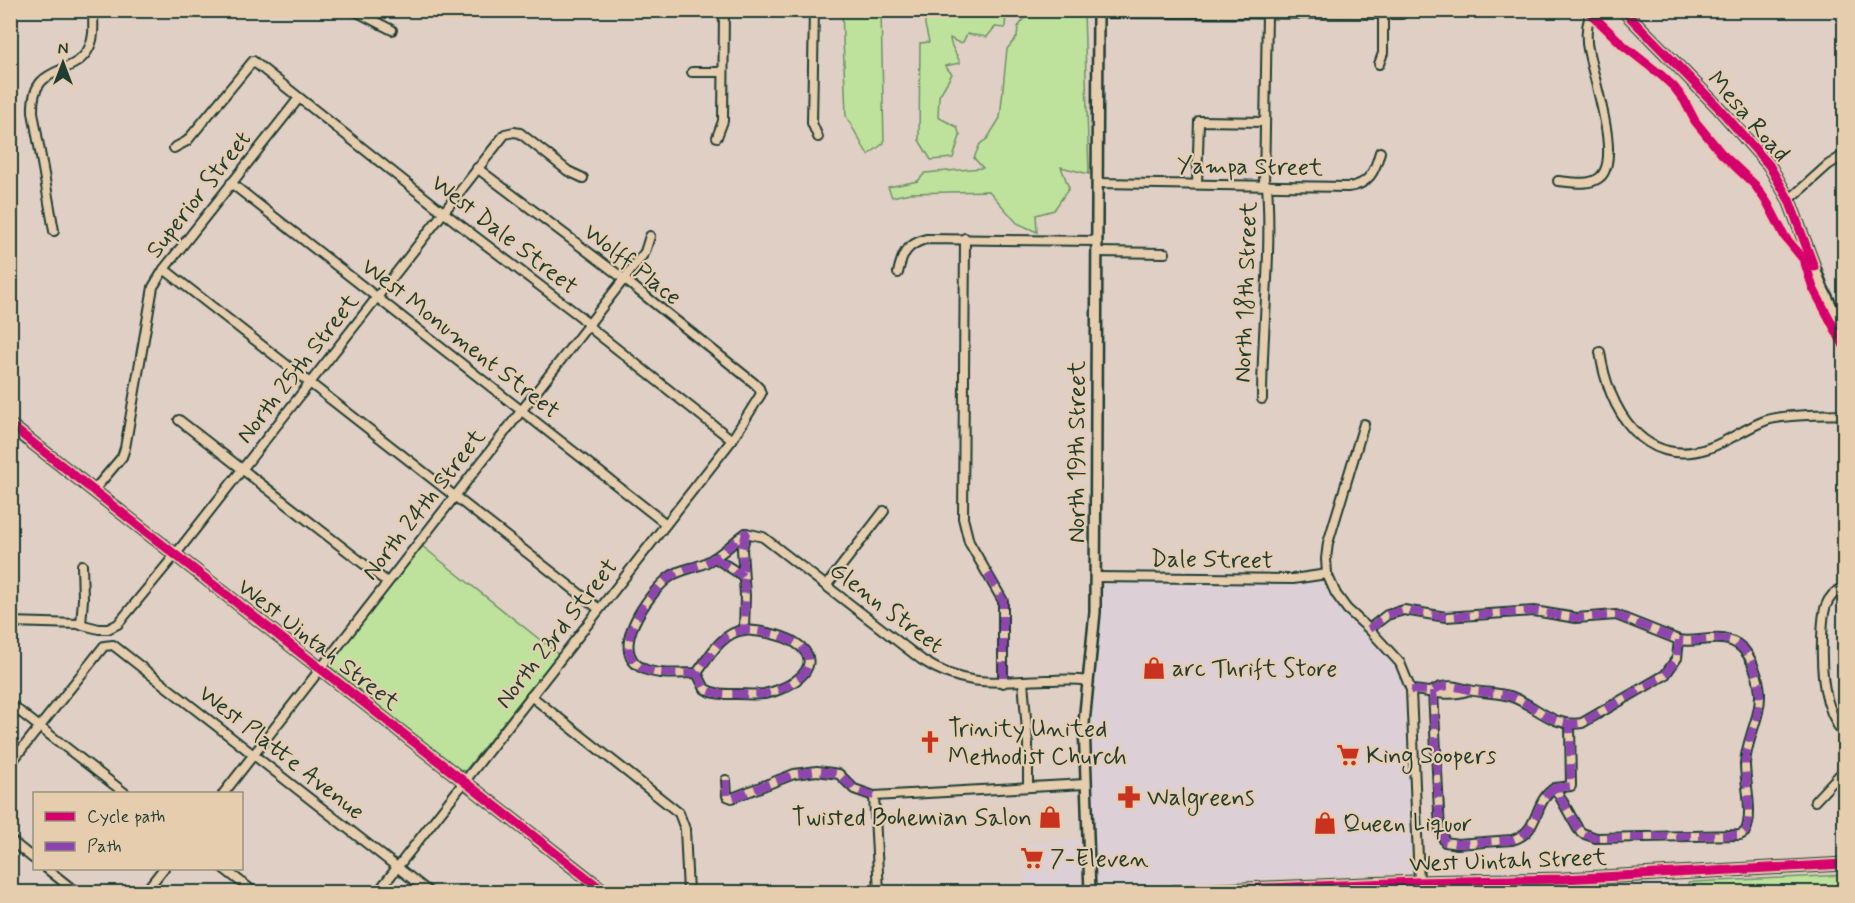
<svg xmlns="http://www.w3.org/2000/svg" width="1855" height="903" font-family="Mynerve,sans-serif">
  <rect width="100%" height="100%" fill="#e0cfc5"/>
  <filter id="ink" filterUnits="userSpaceOnUse"><feTurbulence type="fractalNoise" baseFrequency=".0167" numOctaves="2"/><feDisplacementMap in="SourceGraphic" scale="12" xChannelSelector="R" yChannelSelector="G"/><feConvolveMatrix kernelMatrix="1 2 1 2 8 2 1 2 1" color-interpolation-filters="sRGB"/></filter>
  <g filter="url(#ink)">
    <g fill="#dcd0d6">
      <path d="M1320 580 1334 604 1389 659 1399 674 1405 699 1412 872 1106 887 1100 884 1097 881 1089 711 1094 686 1101 583 1302 585Z"/>
      <path d="M1080 840 1081 892H1022H1026L1023 844Z"/>
      <path d="M1688 883 1689 892H1592L1591 889Z"/>
    </g>
    <g fill="#bee29c" stroke="#6e9068" stroke-width="1.5">
      <path d="M842 11H881L884 143 868 155 846 116Z"/>
      <path d="M925 11H1006L1005 28 995 27 987 37 967 34 963 42 959 43 950 38C950 47 957 53 960 63L945 66 952 74 939 96 938 117 957 127 960 136 953 158 931 160 919 140 920 43 929 42 925 25Z"/>
      <path d="M1028 11H1084L1089 174 1061 167 1069 188 1054 210 1036 215 1037 232 1017 223 989 191 910 193 892 197 888 187 918 181 925 173 983 168 974 158 980 144 987 139 1000 118 1007 49 1017 37 1018 27 1028 14Z"/>
      <path d="M422 546 558 654 465 771 457 769 328 665V662Z"/>
      <path d="M1844 875V892H1689L1688 883 1694 882Z"/>
    </g>
    <g fill="none" stroke-linecap="round" stroke-linejoin="round">
      <g stroke="#1f3d34" stroke-width="12">
        <g id="minor">
          <path d="M353 10 392 30"/>
          <path d="M814 10 812 123 818 137"/>
          <path d="M1098 13 1402 14"/>
          <path d="M1379 64 1383 53V14"/>
          <path d="M692 72H723"/>
          <path d="M717 137 723 121 724 10"/>
          <path d="M174 148 187 141 253 61 443 212 581 317 593 330 732 440"/>
          <path d="M1558 181C1571 182 1588 186 1599 178 1624 160 1590 71 1587 43 1586 32 1587 21 1592 10"/>
          <path d="M231 183 666 524"/>
          <path d="M1098 183 1348 187C1369 185 1375 171 1380 152"/>
          <path d="M1197 184 1199 121 1265 122"/>
          <path d="M1264 185 1267 14"/>
          <path d="M1789 200 1828 165 1844 155"/>
          <path d="M54 231 33 112C31 61 74 79 89 48 95 37 93 23 93 10"/>
          <path d="M965 238 963 518 969 542 1003 601V683"/>
          <path d="M1097 252 1165 253"/>
          <path d="M164 269 599 609"/>
          <path d="M898 273C902 254 906 245 926 239L1097 241"/>
          <path d="M1600 352C1608 408 1643 470 1709 448 1729 441 1747 427 1767 420 1784 414 1825 415 1844 414"/>
          <path d="M1262 399C1262 328 1272 256 1267 185"/>
          <path d="M179 420 387 582"/>
          <path d="M1364 424 1328 543 1326 559 1327 574 1336 594 1347 609 1369 629 1400 663 1411 690 1419 882"/>
          <path d="M94 490 122 457 125 448 153 287 164 269 299 98"/>
          <path d="M746 533 742 549 745 596 744 630C722 632 709 657 697 673 680 673 657 676 642 668 607 650 649 594 667 579 678 569 693 569 705 563 721 556 732 543 746 533Z"/>
          <path d="M746 533 763 537 922 660C965 688 996 682 1045 680 1059 680 1074 678 1087 681"/>
          <path d="M715 558 743 576"/>
          <path d="M1095 577 1293 579 1327 574"/>
          <path d="M826 586 884 511"/>
          <path d="M1844 587C1822 597 1823 616 1822 638 1821 673 1823 706 1844 735"/>
          <path d="M10 622 79 624 99 629H108L118 624 175 555 505 134 514 132 520 133 568 171 583 178"/>
          <path d="M81 625 83 599 82 565"/>
          <path d="M1369 629 1387 615 1404 610 1446 617 1534 611 1576 618 1616 615 1679 640 1677 658 1665 675 1582 723C1552 728 1536 705 1510 696 1496 692 1482 693 1468 690 1457 687 1443 683 1433 691"/>
          <path d="M697 673 705 689C715 695 726 694 737 694 746 694 755 695 764 694 783 691 826 670 801 647 788 635 761 631 744 630"/>
          <path d="M1023 681 1028 743V787"/>
          <path d="M1411 690C1429 691 1451 698 1469 690"/>
          <path d="M1433 691 1440 831 1445 842 1457 844 1512 840C1541 832 1532 802 1555 788L1578 829 1582 833 1596 838 1740 835 1745 832C1754 816 1745 783 1745 764 1746 740 1761 717 1760 693 1759 679 1752 656 1741 647 1723 631 1699 644 1679 640"/>
          <path d="M531 696 679 813 685 829 688 892"/>
          <path d="M10 704 126 794"/>
          <path d="M10 764 104 646 113 645 429 892"/>
          <path d="M726 780 727 796 732 798 794 774 817 771 839 774 854 789 874 796 1085 784"/>
          <path d="M1555 788 1571 786 1570 725"/>
          <path d="M223 794 624 279 645 252 650 236"/>
          <path d="M874 796 879 892"/>
          <path d="M1815 801 1844 770"/>
          <path d="M10 840 34 859"/>
          <path d="M46 868 76 892"/>
          <path d="M223 868 254 892"/>
          <path d="M145 892 164 868"/>
          <path d="M378 892 732 440 761 394 759 388 754 383 624 279 477 168"/>
        </g>
      </g>
      <g stroke="#1f3d34" stroke-width="14">
        <g id="tertiary">
          <path d="M1475 880 1476 892"/>
          <path d="M1090 892 1084 723 1095 612 1098 10"/>
          <path d="M1491 892 1511 880"/>
        </g>
      </g>
      <g stroke="#1f3d34" stroke-width="15">
        <g id="secondary">
          <path d="M1623 10 1717 106 1769 165 1789 200 1822 288 1844 332"/>
          <path d="M10 425 605 892"/>
          <path d="M1173 892 1415 882 1564 879 1844 864"/>
        </g>
      </g>
      <use href="#minor" stroke="#e6cdae" stroke-width="8"/>
      <use href="#tertiary" stroke="#e6cdae" stroke-width="9"/>
      <use href="#secondary" stroke="#e6cdae" stroke-width="10"/>
      <g stroke="#8e44ad" stroke-width="8" stroke-dasharray="15 8" stroke-linecap="butt">
        <path d="M746 533 742 549 745 596 744 630C722 632 709 657 697 673 680 673 657 676 642 668 607 650 649 594 667 579 678 569 693 569 705 563 721 556 732 543 746 533Z"/>
        <path d="M715 558 743 576"/>
        <path d="M988 574 1003 601V683"/>
        <path d="M1369 629 1387 615 1404 610 1446 617 1534 611 1576 618 1616 615 1679 640 1677 658 1665 675 1582 723C1552 728 1536 705 1510 696 1496 692 1482 693 1468 690 1457 687 1443 683 1433 691"/>
        <path d="M697 673 705 689C715 695 726 694 737 694 746 694 755 695 764 694 783 691 826 670 801 647 788 635 761 631 744 630"/>
        <path d="M1411 690 1433 691 1437 693"/>
        <path d="M1433 691 1440 831 1445 842 1457 844 1512 840C1541 832 1532 802 1555 788L1578 829 1582 833 1596 838 1740 835 1745 832C1754 816 1745 783 1745 764 1746 740 1761 717 1760 693 1759 679 1752 656 1741 647 1723 631 1699 644 1679 640"/>
        <path d="M726 780 727 796 732 798 794 774 817 771 839 774 854 789 874 796"/>
        <path d="M1555 788 1571 786 1570 725"/>
      </g>
      <g stroke="#e6cdae" stroke-width="13">
        <g id="cycleway">
          <path d="M1587 10 1624 46 1661 75 1674 87 1684 100 1695 121 1721 153 1755 185 1768 204 1785 237 1804 260 1813 288 1844 346"/>
          <path d="M1623 10 1717 106 1769 165 1789 200 1814 267"/>
          <path d="M10 425 605 892"/>
          <path d="M1173 892 1415 882 1564 879 1844 864"/>
        </g>
      </g>
      <use href="#cycleway" stroke="#d6006c" stroke-width="9"/>
    </g>
  </g>
  <defs>
    <g id="shop-bare" transform="scale(1.8)"><path d="M-5-2.5h2.3a2.7 3.5 0 0 1 5.4 0H5L5.5 6h-11ZM-1.5-2.5h3a1.5 2.3 0 0 0-3 0Z" fill="#c8321e" stroke="#e6cdae" stroke-width="2.5" paint-order="stroke"/></g>
    <g id="church-bare" transform="scale(1.8)"><path d="M-1.2-6h2.4v3.5h3.3v2.4h-3.3V6h-2.4V-.1h-3.3v-2.4h3.3Z" fill="#c8321e" stroke="#e6cdae" stroke-width="2.5" paint-order="stroke"/></g>
    <g id="supermarket-bare" transform="scale(1.8)"><path d="M-6-5.5h2.5l.6 2H6L4.5 2H-2.5L-4.4-4H-6ZM-1.5 3.2a1.3 1.3 0 1 0 .1 0ZM3 3.2a1.3 1.3 0 1 0 .1 0Z" fill="#c8321e" stroke="#e6cdae" stroke-width="2.5" paint-order="stroke"/></g>
    <g id="pharmacy-bare" transform="scale(1.8)"><path d="M-2-6h4v4h4v4h-4v4h-4v-4h-4v-4h4Z" fill="#c8321e" stroke="#e6cdae" stroke-width="2.5" paint-order="stroke"/></g>
  </defs>
  <g fill-rule="evenodd">
    <use href="#shop-bare" x="1154" y="668"/>
    <use href="#church-bare" x="930" y="742"/>
    <use href="#supermarket-bare" x="1348" y="755"/>
    <use href="#pharmacy-bare" x="1129" y="797"/>
    <use href="#shop-bare" x="1050" y="817"/>
    <use href="#shop-bare" x="1325" y="823"/>
    <use href="#supermarket-bare" x="1032" y="858"/>
  </g>
  <g text-anchor="middle" stroke-width="4.5" stroke-linejoin="round" paint-order="stroke">
    <g font-size="24" fill="#1f3d34" stroke="#e6cdae">
      <text transform="translate(1749 116) rotate(49)" y="8">Mesa Road</text>
      <text transform="translate(1250 166) rotate(1)" y="8">Yampa Street</text>
      <text transform="translate(198 194) rotate(-52)" y="8">Superior Street</text>
      <text transform="translate(505 234) rotate(38)" y="8">West Dale Street</text>
      <text transform="translate(633 264) rotate(38)" y="8">Wolff Place</text>
      <text transform="translate(1245 292) rotate(-88)" y="8">North 18th Street</text>
      <text transform="translate(461 338) rotate(38)" y="8">West Monument Street</text>
      <text transform="translate(297 368) rotate(-52)" y="8">North 25th Street</text>
      <text transform="translate(1076 452) rotate(-90)" y="8">North 19th Street</text>
      <text transform="translate(423 504) rotate(-52)" y="8">North 24th Street</text>
      <text transform="translate(1212 559) rotate(1)" y="8">Dale Street</text>
      <text transform="translate(887 607) rotate(37)" y="8">Glenn Street</text>
      <text transform="translate(556 633) rotate(-52)" y="8">North 23rd Street</text>
      <text transform="translate(319 644) rotate(38)" y="8">West Uintah Street</text>
      <text transform="translate(282 752) rotate(38)" y="8">West Platte Avenue</text>
      <text transform="translate(1508 860) rotate(-2)" y="8">West Uintah Street</text>
    </g>
    <g font-size="24" fill="#1f3d34" stroke="#e6cdae" text-anchor="start">
      <text x="1172" y="676">arc Thrift Store</text>
      <text x="948" y="736">Trinity United<tspan x="948" dy="28">Methodist Church</tspan></text>
      <text x="1366" y="763">King Soopers</text>
      <text x="1147" y="805">Walgreens</text>
      <text x="1032" y="825" text-anchor="end">Twisted Bohemian Salon</text>
      <text x="1343" y="831">Queen Liquor</text>
      <text x="1050" y="866">7-Eleven</text>
    </g>
  </g>
  <rect width="1855" height="903" fill="none" stroke="#e6cdae" stroke-width="36"/>
  <rect x="18" y="18" width="1819" height="867" fill="none" stroke="#1f3d34" stroke-width="2" filter="url(#ink)"/>
  <rect x="33" y="792" width="210" height="78" fill="#e6cdae" stroke="#96937d" stroke-width="1.5"/>
  <rect x="45" y="812" width="30" height="9" fill="#d6006c" stroke="#96937d" stroke-width="1.5"/>
  <text x="87" y="822" font-size="18" fill="#1f3d34">Cycle path</text>
  <rect x="45" y="842" width="30" height="9" fill="#8e44ad" stroke="#96937d" stroke-width="1.5"/>
  <text x="87" y="852" font-size="18" fill="#1f3d34">Path</text>
  <g transform="translate(63 63)" stroke="#e6cdae" stroke-width="4.5" paint-order="stroke">
  <path d="M0-4.5L10 22L0 15L-10 22Z" fill="#1f3d34"/>
  <text y="-9" font-size="16" font-weight="bold" text-anchor="middle" fill="#1f3d34">N</text>
  </g>
</svg>
